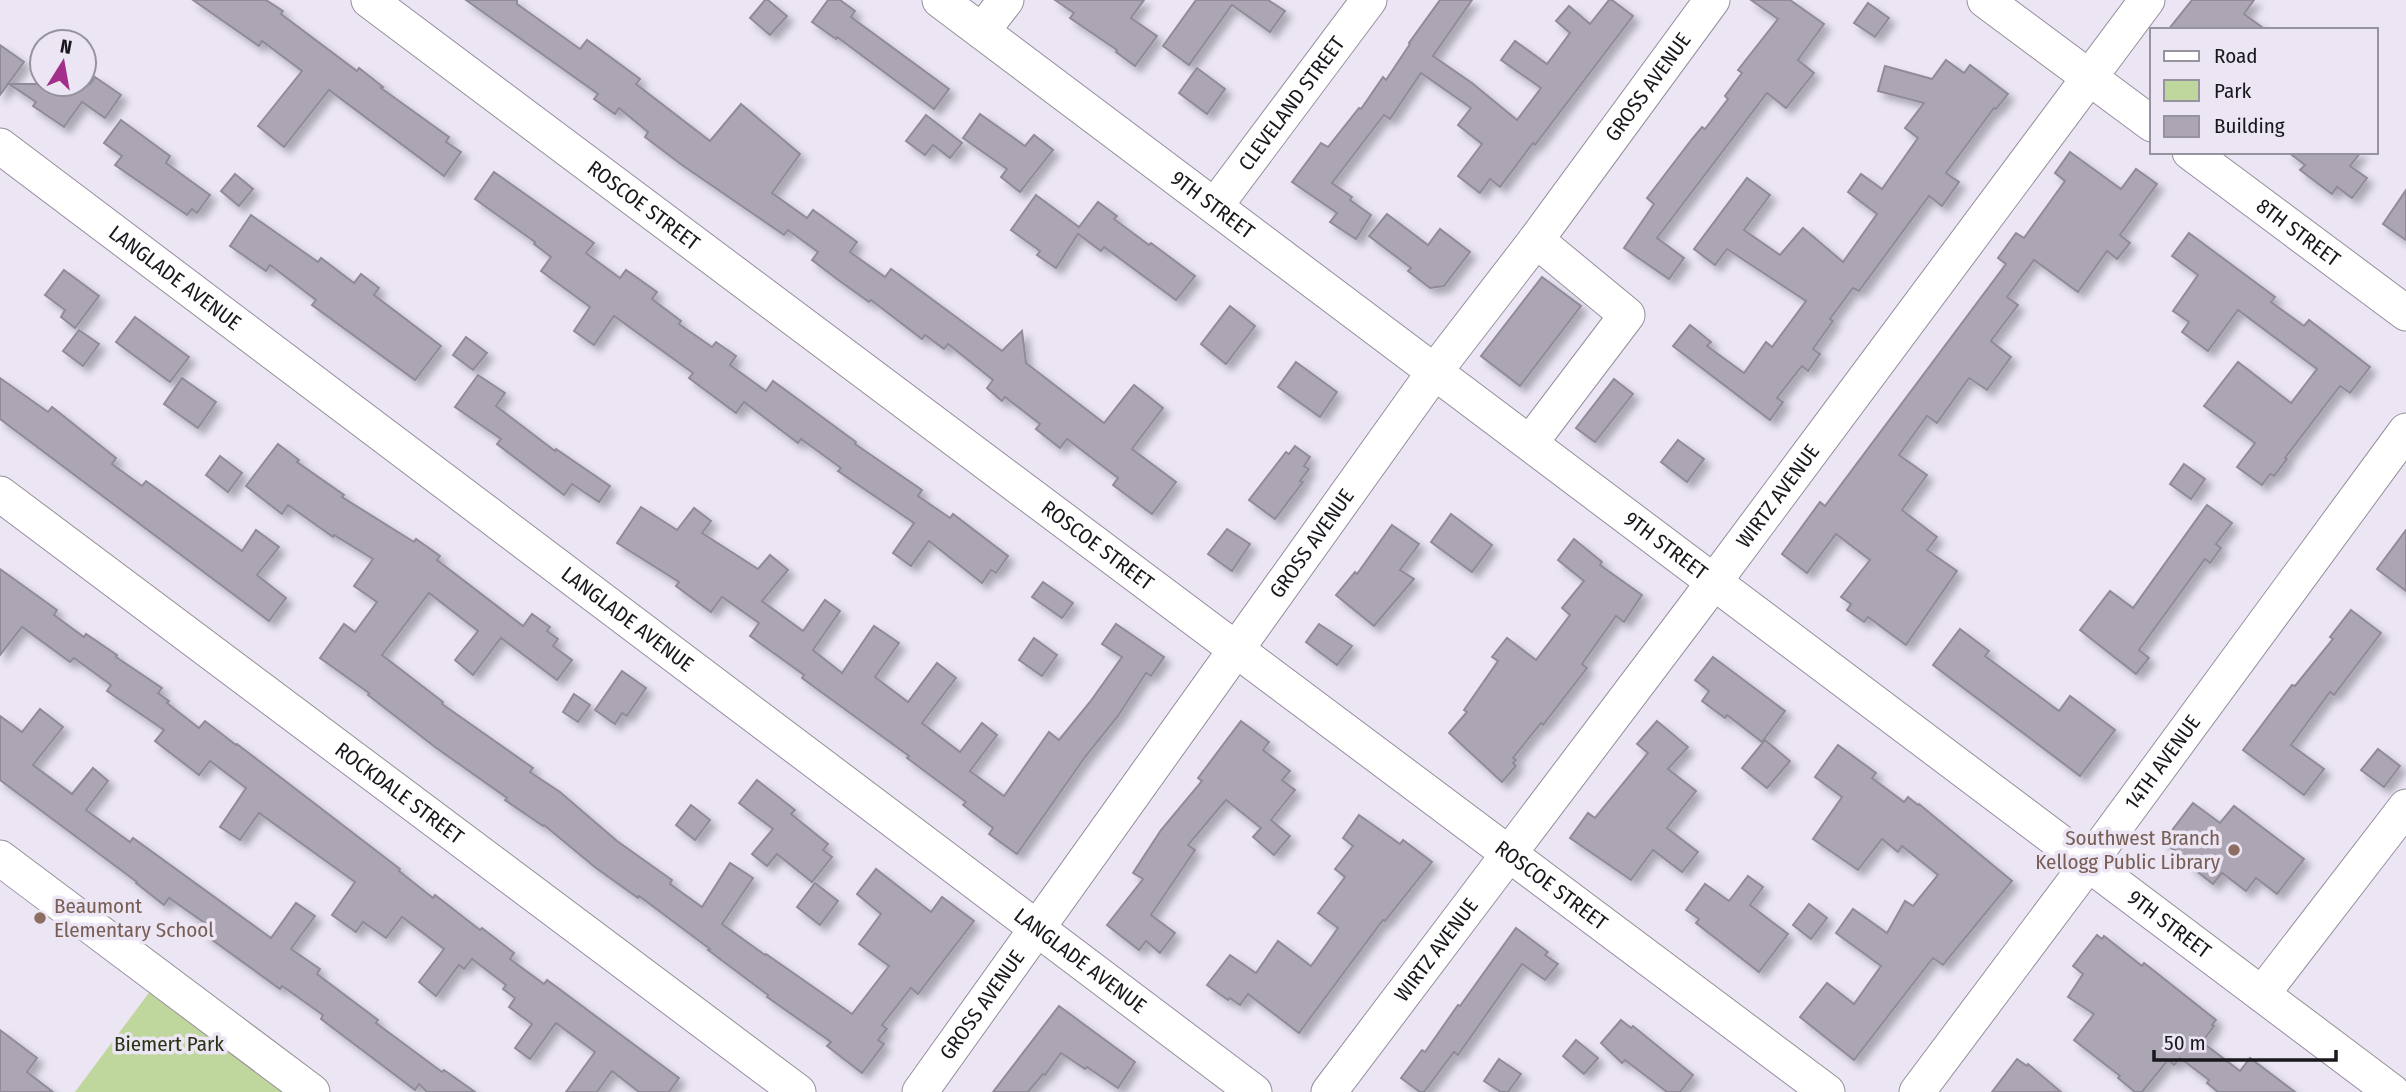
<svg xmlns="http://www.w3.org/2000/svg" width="2406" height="1092" font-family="'Fira Sans Condensed',sans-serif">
  <defs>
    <filter id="shadow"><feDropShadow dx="6" dy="6" stdDeviation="3.5" flood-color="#0004"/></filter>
  </defs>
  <rect width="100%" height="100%" fill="#ebe5f4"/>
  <path fill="#bfd69c" d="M160 978 312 1092H75Z"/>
  <g fill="#aca6b4" stroke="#918b99" stroke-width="2" filter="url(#shadow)">
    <path d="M193 0H266L283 11 281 14 357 71 359 68 383 87 381 88 449 137 446 142 461 152 444 176 329 90 284 147 258 126 302 71 262 41 259 46Z"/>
    <path d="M466 0H517V4L580 49 587 40 640 79 636 84 710 141 741 104 800 154 772 193 807 218 813 210 857 242 850 252 885 277 891 269 1002 351 1022 331 1026 363 1104 423 1134 385 1163 408 1132 449 1176 482 1152 514 1113 485 1118 478 1067 439 1060 448 1036 429 1040 424 1005 397 1002 401 987 388 993 380 948 344 944 349 925 335 922 339 871 300 869 302 841 282 812 260 818 252 788 230 784 235 682 165 645 137 648 132 619 108 615 114 594 99 598 94Z"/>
    <path d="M765 0H768L787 16 770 35 750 18Z"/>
    <path d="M828 0H840L855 11 851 17 949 89 934 109 837 37 836 39 812 22Z"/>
    <path d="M1055 0H1144L1131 18 1157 36 1135 66 1116 52 1117 50 1070 18 1074 13Z"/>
    <path d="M1196 0H1268L1285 11 1270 32 1232 5 1189 65 1163 46Z"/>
    <path d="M1440 0H1472L1433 56 1472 83 1517 120 1541 88 1501 60 1515 41 1547 64 1570 33 1556 21 1569 6 1590 24 1609 0H1612L1633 16 1535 145 1533 143 1500 187 1490 179 1480 193 1458 176 1482 144 1458 125 1471 108 1421 73 1390 119 1384 115 1332 183 1352 197 1350 200 1371 215 1356 239 1330 222 1337 213 1292 182 1321 143 1328 147 1359 108 1361 109 1383 77 1386 80 1410 44 1409 43Z"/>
    <path d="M1751 0H1790L1824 24 1798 60 1814 73 1786 108 1767 93 1657 238 1684 258 1669 279 1624 248 1654 204 1647 198 1692 139 1702 127 1705 129 1728 99 1725 96 1742 73 1738 70 1778 19Z"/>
    <path d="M2192 0H2254L2244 14 2266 30H2168Z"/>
    <path d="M1868 3 1889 18 1875 37 1854 23Z"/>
    <path d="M0 45 24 62 0 95Z"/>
    <path d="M1946 60 1964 73 1970 65 2008 94 1996 109 1994 108 1946 173 1959 182 1942 206 1929 196 1859 291 1853 288 1830 319 1833 321 1813 349 1820 354 1808 371 1802 366 1777 398 1783 402 1770 420 1673 346 1690 325 1711 342 1707 346 1744 373 1766 342 1772 347 1806 301 1727 249 1715 265 1694 249 1747 178 1770 195 1744 230 1780 255 1803 228 1843 262 1877 214 1848 192 1861 174 1882 189 1918 138 1905 128 1924 103 1878 91 1885 66 1932 79Z"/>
    <path d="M1197 68 1225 89 1207 114 1179 93Z"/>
    <path d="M95 77 121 95 105 118 82 102 64 127 33 106 36 102 9 84H90Z"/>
    <path d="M980 114 1025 146 1034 135 1053 150 1020 192 1001 177 1007 169 963 138Z"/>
    <path d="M926 115 962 143 950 158 933 145 925 155 906 141Z"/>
    <path d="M121 120 170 156 166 163 210 195 197 213 192 209 187 215 115 165 122 156 104 143Z"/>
    <path d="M2070 152 2121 189 2136 169 2157 184 2120 235 2130 243 2117 259 2107 251 2078 292 2034 260 2007 297 2018 305 1991 341 2011 357 1987 390 1969 378 1937 423 1927 416 1899 455 1927 475 1902 510 1937 537 1927 550 1957 571 1906 645 1868 617 1864 622 1847 610 1851 604 1841 597 1870 560 1836 534 1807 573 1782 554 1820 502 1825 506 2006 264 1998 258 2016 233 2024 238 2065 181 2055 173Z"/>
    <path d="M2288 152H2361L2350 166 2367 178 2352 198 2337 187 2332 194 2300 170 2305 165Z"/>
    <path d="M494 172 594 243 586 253 620 278 626 270 657 292 652 299 681 321 679 324 712 347 716 342 736 356 730 365 766 391 773 381 856 442 855 444 922 490 918 496 950 518 953 514 1008 556 996 573 991 570 982 583 929 541 911 566 893 553 914 523 838 471 841 468 801 439 798 443 744 402 736 413 689 378 693 373 614 316 594 345 574 331 590 307 541 271 551 257 534 244 535 242 475 199Z"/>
    <path d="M235 174 253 189 239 206 221 191Z"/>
    <path d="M2406 190V240L2383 224Z"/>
    <path d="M1036 195 1079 227 1098 202 1117 216 1114 219 1149 245 1151 243 1195 276 1176 300 1104 247 1101 251 1078 234 1056 268 1037 255 1040 251 1011 230Z"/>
    <path d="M1387 214 1428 245 1440 229 1470 252 1444 286 1430 288 1408 271 1411 268 1369 236Z"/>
    <path d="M251 215 318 262 321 258 354 283 361 274 379 288 374 295 441 346 415 380 312 305 316 300 270 265 266 271 230 246Z"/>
    <path d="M2189 233 2275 297 2271 302 2304 326 2309 320 2370 367 2350 393 2340 386 2285 458 2287 459 2274 476 2270 474 2262 485 2237 467 2255 443 2204 406 2238 362 2291 403 2317 369 2238 310 2208 351 2182 332 2189 322 2173 311 2198 275 2172 256Z"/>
    <path d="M64 270 99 296 75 328 61 317 65 310 45 295Z"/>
    <path d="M1542 277 1581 306 1520 386 1481 356Z"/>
    <path d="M1230 306 1255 326 1226 364 1201 344Z"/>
    <path d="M135 317 189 357 170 382 116 342Z"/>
    <path d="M79 330 99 344 83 366 63 351Z"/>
    <path d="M466 337 487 353 473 370 453 355Z"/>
    <path d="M1296 362 1337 392 1320 417 1278 387Z"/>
    <path d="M478 375 505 393 496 406 555 451 556 449 610 486 599 502 572 484 564 495 497 444 501 439 455 407Z"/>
    <path d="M0 378 48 412 52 407 116 458 112 464 142 486 146 481 242 551 256 530 279 547 257 575 286 598 269 621 0 419Z"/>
    <path d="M182 378 216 402 198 428 164 404Z"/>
    <path d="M1614 379 1633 394 1595 442 1576 428Z"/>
    <path d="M1678 440 1704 459 1687 482 1661 462Z"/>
    <path d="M278 444 299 460 297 462 344 495 342 497 414 542 416 539 440 556 437 560 523 626 532 614 550 627 547 631 558 639 553 646 572 660 557 680 501 638 473 675 455 660 478 631 429 593 382 655 443 702 442 704 533 768 530 772 560 792 617 841 672 880 670 884 702 907 730 863 753 878 722 924 765 955 766 954 852 1014 889 966 859 944 881 914 857 894 876 869 931 912 942 897 974 921 918 994 911 988 882 1025 887 1029 878 1040 884 1044 862 1073 827 1046 831 1042 767 997 768 995 708 950 710 949 639 896 638 898 596 868 544 825 543 826 505 800 507 798 435 747 368 695 369 693 320 658 344 624 355 632 377 602 354 586 373 559 334 535 333 537 288 505 282 514 246 486Z"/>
    <path d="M1295 446 1310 457 1304 466 1309 469 1300 481 1303 482 1275 519 1249 500 1286 452 1289 454Z"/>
    <path d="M220 456 242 473 228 492 206 475Z"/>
    <path d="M2184 464 2205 479 2191 499 2170 484Z"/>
    <path d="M2207 505 2232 523 2216 544 2221 548 2210 563 2205 559 2139 650 2149 658 2136 674 2080 630 2110 591 2133 608Z"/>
    <path d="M641 507 677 530 694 508 711 521 702 533 758 569 770 555 788 570 762 601 803 631 825 600 840 611 813 650 842 673 874 626 899 643 875 677 908 702 937 663 956 678 922 723 960 752 982 723 997 735 970 771 1004 796 1049 732 1059 740 1090 702 1122 657 1102 644 1116 624 1164 657 1151 676 1146 673 1118 716 1085 757 1017 854 989 834 993 828 963 805 966 802 907 758 909 756 802 678 804 675 750 636 759 623 722 597 711 612 676 586 679 582 617 543Z"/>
    <path d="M1451 514 1492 545 1472 572 1431 542Z"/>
    <path d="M1392 525 1419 544 1400 570 1414 579 1374 626 1336 595 1355 572 1357 574Z"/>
    <path d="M1227 529 1250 544 1232 571 1208 554Z"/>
    <path d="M2406 530V591L2377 569Z"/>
    <path d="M1574 539 1602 562 1600 565 1642 595 1624 622 1616 616 1582 664 1587 668 1543 725 1541 723 1513 758 1516 760 1513 763 1516 766 1502 782 1449 733 1467 712 1464 710 1498 661 1492 657 1507 638 1536 660 1570 615 1562 608 1584 581 1558 560Z"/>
    <path d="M0 569 57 610 54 615 84 637 86 634 117 655 116 657 162 688 158 693 169 701 167 703 199 728 205 721 236 745 237 744 400 869 399 871 433 898 435 895 480 930 482 928 514 953 510 959 544 984 547 980 679 1078 669 1092H639L612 1071 597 1092H566L595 1052 556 1023 530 1059 515 1048 532 1024 509 1007 515 998 503 989 506 985 472 959 464 969 459 965 436 996 419 982 444 949 402 917 386 938 363 922 356 932 332 915 355 882 259 813 240 840 220 827 246 788 210 761 199 775 155 741 164 730 107 691 111 685 74 658 70 662 22 627 0 655Z"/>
    <path d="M1043 582 1073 603 1062 618 1032 597Z"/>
    <path d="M2351 610 2381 633 2334 695 2330 692 2291 745 2324 769 2304 795 2243 750 2292 685 2295 686 2333 639 2330 637Z"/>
    <path d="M1319 624 1352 646 1337 665 1306 642Z"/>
    <path d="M1960 629 1989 651 1985 656 2059 711 2070 696 2115 730 2080 776 1933 665Z"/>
    <path d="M1034 638 1057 655 1042 676 1019 660Z"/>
    <path d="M1713 657 1785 711 1762 742 1727 715 1725 718 1702 701 1709 691 1695 680Z"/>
    <path d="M622 671 646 688 627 716 622 713 615 724 595 710Z"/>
    <path d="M574 694 590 705 578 722 563 712Z"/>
    <path d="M40 709 63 727 33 765 72 794 93 768 108 781 86 810 130 842 133 838 271 938 296 903 315 916 291 949 320 969 317 974 378 1020 376 1023 442 1072 444 1070 475 1092H427L419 1084 415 1090 321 1019 323 1015 282 986 280 989 204 934 209 926 169 898 164 905 136 883 137 882 0 780V716L22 732Z"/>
    <path d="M1241 721 1269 742 1263 750 1290 771 1282 780 1295 790 1271 820 1290 836 1274 855 1253 837 1261 828 1226 800 1188 845 1195 850 1151 915 1175 933 1160 953 1146 941 1139 950 1107 925 1143 879 1133 873 1161 830 1202 781 1198 778Z"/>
    <path d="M1657 721 1688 747 1668 769 1696 791 1667 828 1698 852 1682 872 1653 850 1631 880 1570 838 1588 813 1595 818 1648 753 1637 744Z"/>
    <path d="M1765 740 1790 761 1767 788 1742 768Z"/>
    <path d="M1838 745 1876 773 1872 778 1904 802 1908 797 1918 805 1919 804 2012 881 1943 965 1933 958 1854 1060 1800 1017 1827 983 1854 1004 1881 966 1836 933 1853 909 1887 933 1905 901 1913 906 1938 875 1902 846 1898 852 1882 839 1858 870 1813 839 1842 797 1815 777Z"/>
    <path d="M2378 749 2400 766 2384 787 2361 770Z"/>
    <path d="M757 780 795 810 791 814 828 844 823 850 832 857 812 882 777 854 767 866 752 854 773 829 739 803Z"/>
    <path d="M2193 803 2220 823 2234 806 2304 859 2277 894 2256 878 2246 891 2222 873 2213 884 2189 865 2191 862 2163 842Z"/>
    <path d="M691 805 710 820 695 840 676 825Z"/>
    <path d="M1359 815 1400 844 1403 840 1432 862 1385 921 1383 920 1299 1033 1248 994 1240 1005 1230 998 1228 1000 1207 985 1230 955 1256 973 1278 941 1311 966 1338 928 1318 913 1345 877 1335 869 1353 846 1343 838Z"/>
    <path d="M1748 876 1763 887 1750 905 1788 934 1759 972 1696 923 1699 919 1686 910 1705 884 1729 901Z"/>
    <path d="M815 883 838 901 820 925 797 907Z"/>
    <path d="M1809 904 1827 918 1811 939 1793 925Z"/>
    <path d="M1516 928 1548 952 1545 955 1558 964 1545 980 1522 964 1458 1055 1454 1052 1424 1092H1420L1401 1078 1422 1050 1425 1052 1458 1005 1460 1006Z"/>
    <path d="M2097 935 2102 939 2104 936 2142 966 2144 963 2216 1020 2212 1025 2214 1026 2202 1042 2240 1071 2250 1058 2295 1092H2218L2207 1083 2209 1080 2180 1058 2174 1065 2168 1060 2142 1092H2135L2118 1078 2120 1076 2074 1040 2094 1014 2068 997 2083 974 2073 966Z"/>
    <path d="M1059 1006 1135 1062 1118 1088 1087 1067 1085 1069 1061 1053 1045 1075 1043 1074 1028 1092H993Z"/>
    <path d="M1621 1020 1631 1028 1633 1026 1693 1075 1680 1092H1667L1625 1060 1622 1063 1601 1043Z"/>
    <path d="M0 1030 37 1058 27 1072 53 1092H0Z"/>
    <path d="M1576 1040 1598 1058 1584 1074 1563 1056Z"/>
    <path d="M1499 1059 1521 1074 1508 1092H1501L1484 1081Z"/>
    <path d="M2017 1059 2027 1066 2028 1064 2061 1092H1992Z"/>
  </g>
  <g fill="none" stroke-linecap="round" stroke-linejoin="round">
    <g stroke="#958f9d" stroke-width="37">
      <g id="minor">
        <path id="s1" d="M369 0 1827 1092"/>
        <path id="s2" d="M940 0 2392 1092"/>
        <path d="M1985 0 2152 124"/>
        <path d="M982 31 1006 0"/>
        <path id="s3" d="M0 146 1254 1092"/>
        <path id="s4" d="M2190 152 2406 313"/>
        <path id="s5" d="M1215 206 1369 0"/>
        <path d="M1530 443 1627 315 1536 240"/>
        <path id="s6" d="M0 494 798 1092"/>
        <path d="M0 858 312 1092"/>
        <path d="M2262 994 2406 807"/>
        <path id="s7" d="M920 1092 1435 371 1536 240 1712 0"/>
        <path id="s8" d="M1329 1092 1696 606 2147 0"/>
        <path id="s9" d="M1917 1092 2088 864 2406 431"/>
      </g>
    </g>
    <use href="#minor" stroke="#fff" stroke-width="35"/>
  </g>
  <g fill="#8d6e63" stroke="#ebe5f4" stroke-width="2.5">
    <circle cx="2234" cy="850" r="7"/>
    <circle cx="40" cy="918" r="7"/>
  </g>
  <g text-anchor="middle" stroke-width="7" stroke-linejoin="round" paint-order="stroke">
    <g font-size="21" fill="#1a171d" stroke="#ebe5f4">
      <text dy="7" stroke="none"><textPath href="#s7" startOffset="1241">GROSS AVENUE</textPath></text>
      <text dy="7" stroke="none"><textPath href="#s5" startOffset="128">CLEVELAND STREET</textPath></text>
      <text dy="7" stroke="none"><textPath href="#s2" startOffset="341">9TH STREET</textPath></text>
      <text dy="7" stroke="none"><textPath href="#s1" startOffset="343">ROSCOE STREET</textPath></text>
      <text dy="7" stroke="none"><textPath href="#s4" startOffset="135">8TH STREET</textPath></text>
      <text dy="7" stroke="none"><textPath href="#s3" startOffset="219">LANGLADE AVENUE</textPath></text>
      <text dy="7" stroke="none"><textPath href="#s8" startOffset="746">WIRTZ AVENUE</textPath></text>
      <text dy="7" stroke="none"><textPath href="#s7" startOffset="674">GROSS AVENUE</textPath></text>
      <text dy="7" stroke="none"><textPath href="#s1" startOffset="910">ROSCOE STREET</textPath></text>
      <text dy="7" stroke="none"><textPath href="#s2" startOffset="908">9TH STREET</textPath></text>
      <text dy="7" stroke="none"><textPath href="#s3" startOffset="786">LANGLADE AVENUE</textPath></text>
      <text dy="7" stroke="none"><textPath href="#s9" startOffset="411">14TH AVENUE</textPath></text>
      <text dy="7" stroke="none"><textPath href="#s6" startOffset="499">ROCKDALE STREET</textPath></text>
      <text dy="7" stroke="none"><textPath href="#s1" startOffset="1477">ROSCOE STREET</textPath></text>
      <text dy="7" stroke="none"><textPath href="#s2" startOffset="1538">9TH STREET</textPath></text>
      <text dy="7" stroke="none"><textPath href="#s8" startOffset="178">WIRTZ AVENUE</textPath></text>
      <text dy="7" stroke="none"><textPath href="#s3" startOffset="1353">LANGLADE AVENUE</textPath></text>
      <text dy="7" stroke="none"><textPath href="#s7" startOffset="107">GROSS AVENUE</textPath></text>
    </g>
    <g font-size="21" fill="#785e54" stroke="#ebe5f4" text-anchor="end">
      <text x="2220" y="845">Southwest Branch<tspan x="2220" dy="24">Kellogg Public Library</tspan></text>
      <text x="54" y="913" text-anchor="start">Beaumont<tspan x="54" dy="24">Elementary School</tspan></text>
    </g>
    <g font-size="21" fill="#283313" stroke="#ebe5f4">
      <text x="169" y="1051">Biemert Park</text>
    </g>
  </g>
  <rect x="2150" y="28" width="228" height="126" fill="#ebe5f4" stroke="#97939e" stroke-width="2"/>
  <rect x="2164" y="51" width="35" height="10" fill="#ffffff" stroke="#97939e" stroke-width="2"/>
  <text x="2214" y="63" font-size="21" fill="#1a171d">Road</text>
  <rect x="2164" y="80" width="35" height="21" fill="#bfd69c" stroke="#97939e" stroke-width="2"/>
  <text x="2214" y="98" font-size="21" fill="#1a171d">Park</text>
  <rect x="2164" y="116" width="35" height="21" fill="#aca6b4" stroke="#97939e" stroke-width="2"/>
  <text x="2214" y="133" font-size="21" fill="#1a171d">Building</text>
  <g transform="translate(63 63) rotate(11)"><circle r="33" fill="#ebe5f4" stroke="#97939e" stroke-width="2"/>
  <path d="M0-5L12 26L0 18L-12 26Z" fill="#a32f8a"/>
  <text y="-10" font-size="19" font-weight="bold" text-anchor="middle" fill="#1a171d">N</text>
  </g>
  <path d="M2154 1050v10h182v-10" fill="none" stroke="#1a171d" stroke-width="3.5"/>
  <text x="2164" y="1050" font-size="21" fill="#1a171d" stroke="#ebe5f4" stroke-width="5" paint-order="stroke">50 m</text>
</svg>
